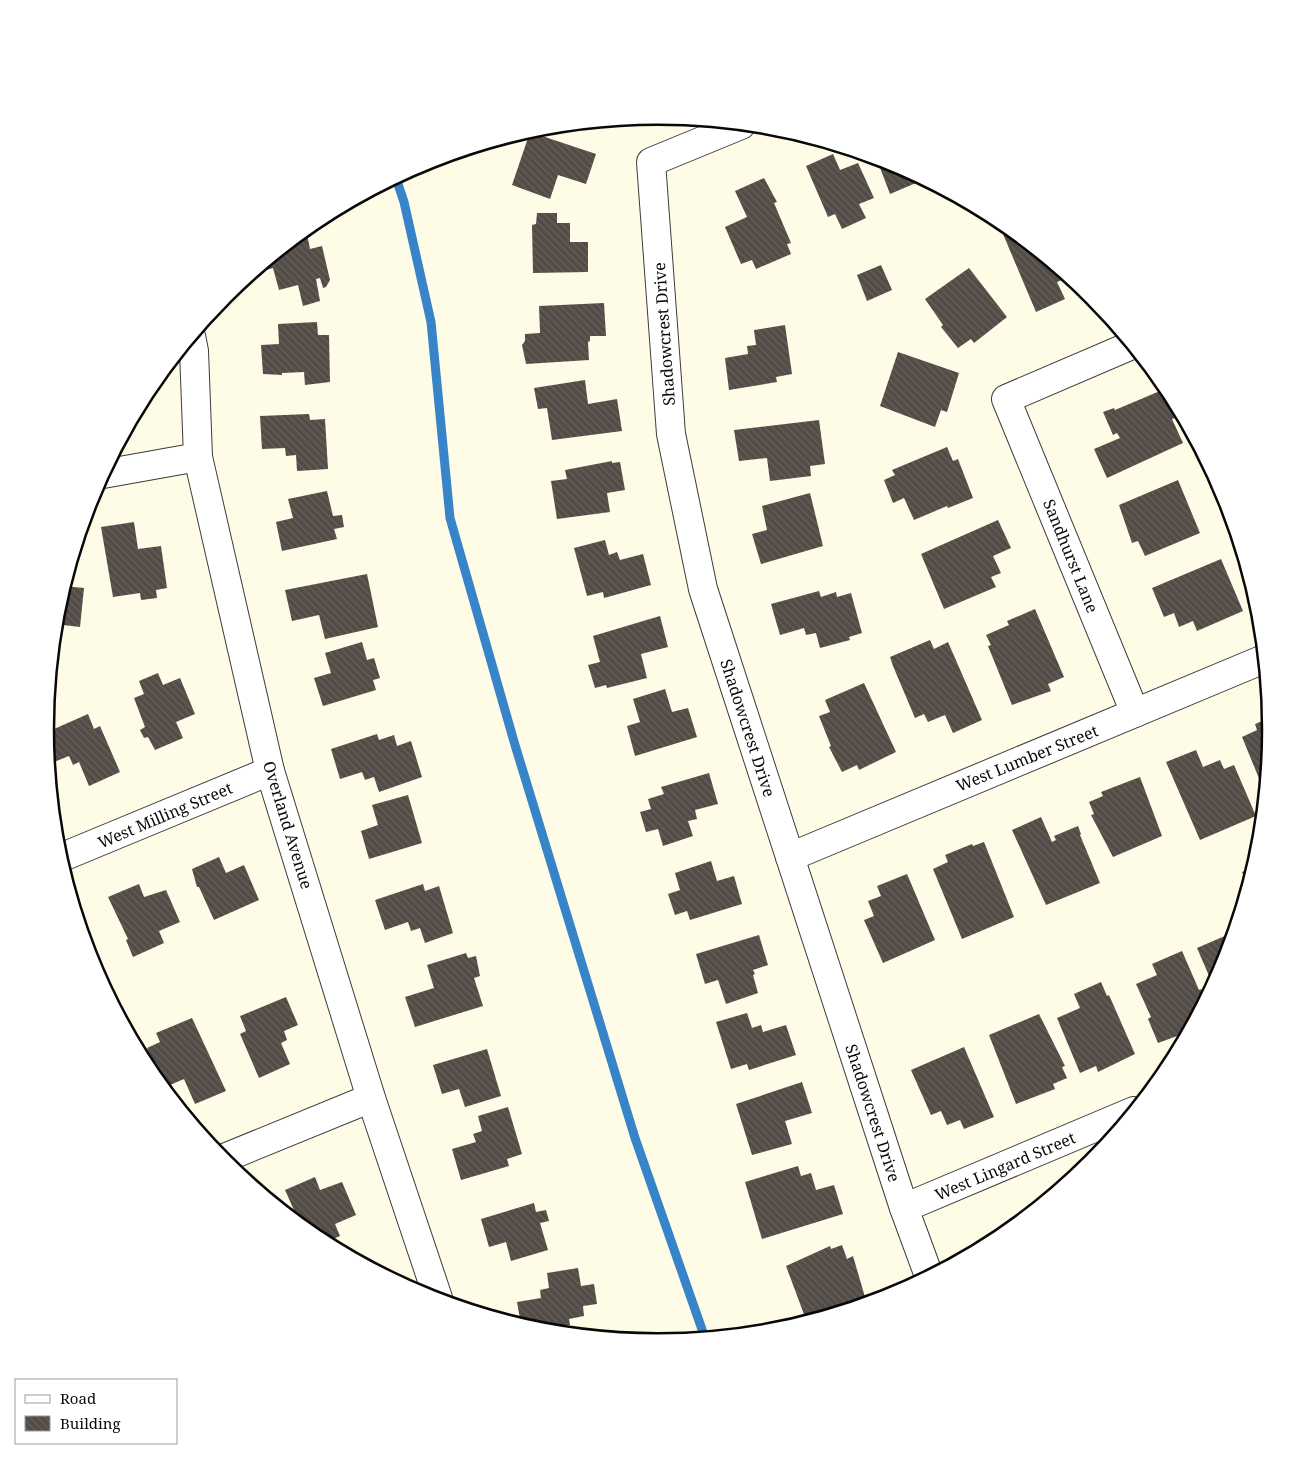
<svg xmlns="http://www.w3.org/2000/svg" width="1316" height="1459" font-family="'Noto Serif',serif">
  <defs>
    <pattern id="building-back-hatch" width="6" height="6" patternUnits="userSpaceOnUse" patternTransform="scale(1.25)"><rect width="6" height="6" fill="#524b46"/><path d="M-1 5l2 2M0 0l6 6M5-1l2 2" fill="none" stroke="#66605c"/></pattern>
  </defs>
  <rect width="100%" height="100%" fill="#fefbe6"/>
  <g fill="none" stroke-linecap="round" stroke-linejoin="round">
    <path stroke="#3785c8" stroke-width="9" d="M396 178 404 202 431 322 450 518 515 745 635 1138 705 1338"/>
  </g>
  <g fill="url(#building-back-hatch)">
    <path d="M530 132 596 154 586 184 558 175 550 199 512 185Z"/>
    <path d="M833 154 840 170 858 163 874 198 859 204 866 218 842 229 835 214 828 217 806 166Z"/>
    <path d="M888 162 893 163 923 180 890 194 879 165Z"/>
    <path d="M764 178 777 202 774 203 791 243 787 244 791 254 756 269 752 260 741 264 725 227 747 217 735 191Z"/>
    <path d="M537 213H557V223H570V242H588V272L533 273 532 225 536 224Z"/>
    <path d="M306 229 310 249 322 246 330 280 326 287 323 288 320 278 316 279 320 301 303 306 298 285 279 290 273 268 252 274Z"/>
    <path d="M1011 230 1069 277 1057 282 1065 299 1036 312 1003 234Z"/>
    <path d="M881 265 892 290 867 301 857 275Z"/>
    <path d="M969 268 1007 317 974 343 971 339 958 348 941 327 943 325 925 299Z"/>
    <path d="M604 303 606 336H590V341L588 342 589 360 526 364 522 345 525 341V334L540 333 539 306Z"/>
    <path d="M317 322 318 335H329L330 382 305 385 304 372 282 373V375L263 374 261 345 279 344 278 324Z"/>
    <path d="M785 325 792 374 776 377 777 382 729 390 725 358 748 354 747 346 756 345 754 330Z"/>
    <path d="M898 352 959 373 947 412 941 410 935 427 880 406Z"/>
    <path d="M585 380 588 404 617 399 622 431 552 440 547 408 538 409 534 388Z"/>
    <path d="M1167 388 1182 415 1172 419 1183 443 1107 478 1094 449 1120 438 1117 433 1113 435 1103 412 1114 408 1115 410Z"/>
    <path d="M309 414 310 420 325 419 328 469 297 471 296 455 286 456 285 448 262 449 260 416Z"/>
    <path d="M819 420 825 464 810 466 811 476 770 481 767 458 739 461 734 430Z"/>
    <path d="M947 447 953 461 958 459 973 498 948 508 947 506 914 520 904 498 893 503 884 480 895 475 892 470Z"/>
    <path d="M612 461V463L620 462 625 490 607 493 610 512 557 519 551 481 567 479 565 470Z"/>
    <path d="M1178 480 1200 533 1145 556 1138 541 1132 543 1119 505Z"/>
    <path d="M327 491 333 516 342 515 344 527 334 529 337 539 282 551 276 522 293 518 288 499Z"/>
    <path d="M810 493 823 546 761 564 752 534 767 530 762 506Z"/>
    <path d="M998 520 1011 548 993 556 1001 573 991 577 996 587 944 609 921 554Z"/>
    <path d="M134 522 138 549 161 546 167 588 156 590 157 598 141 600 140 593 113 597 101 527Z"/>
    <path d="M605 540 609 555 617 552 620 560 643 554 651 585 604 598 603 592 587 596 574 548Z"/>
    <path d="M1221 559 1243 611 1197 631 1193 621 1179 627 1174 613 1164 617 1152 588Z"/>
    <path d="M367 574 378 627 325 639 319 615 292 621 285 590Z"/>
    <path d="M64 586 84 588 80 627 55 624 57 610Z"/>
    <path d="M819 591 821 597 836 592 837 597 851 593 862 633 849 637 850 640 820 648 816 633 806 635 804 628 780 635 771 604Z"/>
    <path d="M1035 609 1064 677 1048 684 1051 691 1012 705 988 646 991 645 986 635 1009 625 1007 621Z"/>
    <path d="M660 616 668 647 641 654 647 678 607 688 606 685 595 688 588 665 600 662 593 636Z"/>
    <path d="M930 640 934 649 948 642 982 720 953 733 945 715 928 722 924 714 915 718 893 666 890 657Z"/>
    <path d="M362 642 367 660 374 658 380 678 373 680 376 690 323 706 314 678 331 673 325 653Z"/>
    <path d="M158 673 163 685 180 678 195 714 176 722 183 738 155 750 148 737 144 738 140 730 145 727 134 698 144 694 139 681Z"/>
    <path d="M864 683 896 752 859 770 857 765 842 772 829 747 831 746 819 716 830 712 825 700Z"/>
    <path d="M665 689 672 712 688 708 697 737 635 756 627 726 640 722 633 699Z"/>
    <path d="M88 714 94 729 100 726 120 772 89 786 79 762 73 765 69 756 54 762 46 744 45 733Z"/>
    <path d="M1270 718 1271 730 1265 793 1242 737 1257 730 1255 724Z"/>
    <path d="M377 734 379 740 394 735 397 746 411 741 422 777 379 792 374 777 365 780 362 772 340 779 331 749Z"/>
    <path d="M1196 750 1203 767 1220 760 1224 769 1234 765 1256 816 1200 840 1166 762Z"/>
    <path d="M709 773 718 804 695 810 697 819 688 821 693 836 663 846 658 829 646 832 640 812 651 809 648 799 664 794 661 787Z"/>
    <path d="M1140 777 1162 836 1113 857 1091 815 1094 814 1089 802 1103 796 1101 792Z"/>
    <path d="M408 795 422 843 369 859 361 831 378 825 372 805Z"/>
    <path d="M1041 817 1052 842 1056 840 1054 836 1078 826 1081 834 1080 835 1100 883 1046 905 1012 830Z"/>
    <path d="M984 842 1014 917 962 939 933 869 948 862 945 855 972 844 973 846Z"/>
    <path d="M219 857 226 873 244 865 259 900 214 920 199 887H197L192 869Z"/>
    <path d="M711 861 717 881 734 876 742 904 690 920 687 911 675 915 668 894 680 890 675 873Z"/>
    <path d="M1254 867 1248 886 1242 872Z"/>
    <path d="M907 874 935 940 883 963 864 920 874 916 868 901 881 896 877 886Z"/>
    <path d="M139 884 144 897 166 890 180 922 159 931 164 943 133 957 126 940 128 939 108 897Z"/>
    <path d="M423 884 425 891 439 886 453 933 425 943 420 928 411 931 408 922 385 930 375 900Z"/>
    <path d="M1234 932 1224 964 1213 985 1197 948Z"/>
    <path d="M759 935 768 965 753 970 755 974 753 975 758 993 726 1004 718 980 705 984 696 954Z"/>
    <path d="M1182 951 1199 990 1201 989 1205 1000 1188 1032 1158 1043 1148 1019 1151 1017 1136 984 1157 975 1152 964Z"/>
    <path d="M466 953 468 958 476 956 480 976 474 978 483 1006 415 1027 405 997 434 988 427 965Z"/>
    <path d="M1101 982 1107 996 1109 995 1135 1054 1098 1072 1096 1066 1080 1073 1057 1018 1080 1008 1074 994Z"/>
    <path d="M286 997 298 1025 284 1031 287 1040 281 1043 290 1064 259 1078 240 1034 246 1031 240 1016Z"/>
    <path d="M747 1013 752 1028 761 1025 763 1032 786 1025 796 1055 749 1070 747 1064 731 1069 716 1022Z"/>
    <path d="M1039 1014 1065 1066 1062 1067 1067 1078 1053 1084 1055 1089 1016 1104 989 1035Z"/>
    <path d="M192 1018 226 1091 195 1104 184 1079 163 1088 147 1048 160 1042 156 1033Z"/>
    <path d="M964 1047 994 1117 964 1129 960 1120 947 1125 941 1111 931 1115 911 1070Z"/>
    <path d="M487 1049 501 1096 465 1107 459 1089 442 1094 433 1065Z"/>
    <path d="M802 1082 812 1113 785 1121 792 1144 752 1155 736 1104Z"/>
    <path d="M508 1107 522 1154 507 1159 509 1166 461 1180 452 1149 476 1142 473 1134 482 1131 478 1116Z"/>
    <path d="M798 1166 801 1176 811 1173 816 1190 834 1185 843 1214 762 1239 745 1182Z"/>
    <path d="M315 1177 320 1190 342 1182 356 1215 335 1224 340 1236 324 1243 301 1226 285 1190Z"/>
    <path d="M534 1203 536 1212 546 1210 549 1221 540 1223 548 1250 511 1261 506 1242 489 1247 481 1219Z"/>
    <path d="M842 1245 847 1259 853 1256 865 1297 805 1317 786 1266 830 1246 831 1249Z"/>
    <path d="M578 1268 581 1286 594 1284 597 1304 583 1306 584 1316 569 1319 570 1325 537 1330 521 1325 517 1302 541 1298 540 1290 549 1288 547 1273Z"/>
  </g>
  <g fill="none" stroke-linecap="round" stroke-linejoin="round">
    <g stroke="#3c3c3c" stroke-width="30">
      <g id="minor">
        <path d="M741 125 651 162 671 434 703 589 904 1208 929 1276"/>
        <path d="M191 336 194 351 198 457 270 771 371 1098 439 1301"/>
        <path d="M1132 345 1006 399 1135 713"/>
        <path d="M103 474 198 457"/>
        <path d="M790 857 1264 659"/>
        <path d="M60 858 270 771"/>
        <path d="M222 1159 371 1098"/>
        <path d="M904 1208 1134 1111"/>
      </g>
    </g>
    <use href="#minor" stroke="#fff" stroke-width="28"/>
  </g>
  <g text-anchor="middle" stroke-width="5" stroke-linejoin="round" paint-order="stroke">
    <g font-size="16" fill="#090909" stroke="#fff">
      <text transform="translate(664 334) rotate(-94)" y="6">Shadowcrest Drive</text>
      <text transform="translate(1071 556) rotate(68)" y="6">Sandhurst Lane</text>
      <text transform="translate(748 728) rotate(72)" y="6">Shadowcrest Drive</text>
      <text transform="translate(1027 758) rotate(-22)" y="6">West Lumber Street</text>
      <text transform="translate(165 815) rotate(-23)" y="6">West Milling Street</text>
      <text transform="translate(288 825) rotate(73)" y="6">Overland Avenue</text>
      <text transform="translate(873 1113) rotate(72)" y="6">Shadowcrest Drive</text>
      <text transform="translate(1005 1166) rotate(-23)" y="6">West Lingard Street</text>
    </g>
  </g>
  <path d="M0 0H1316V1459H0ZM54 729a604 604 0 1 1 1208 0a604 604 0 1 1-1208 0Z" fill="#fff" fill-rule="evenodd"/>
  <path fill="none" stroke="#090909" stroke-width="2.5" d="M54 729a604 604 0 1 1 1208 0a604 604 0 1 1-1208 0Z"/>
  <rect x="15" y="1379" width="162" height="65" fill="#ffffff" stroke="#9d9d9d"/>
  <rect x="25" y="1395" width="25" height="8" fill="#ffffff" stroke="#9d9d9d"/>
  <text x="60" y="1404" font-size="15" fill="#090909">Road</text>
  <rect x="25" y="1416" width="25" height="15" fill="url(#building-back-hatch)" stroke="#9d9d9d"/>
  <text x="60" y="1429" font-size="15" fill="#090909">Building</text>
</svg>
